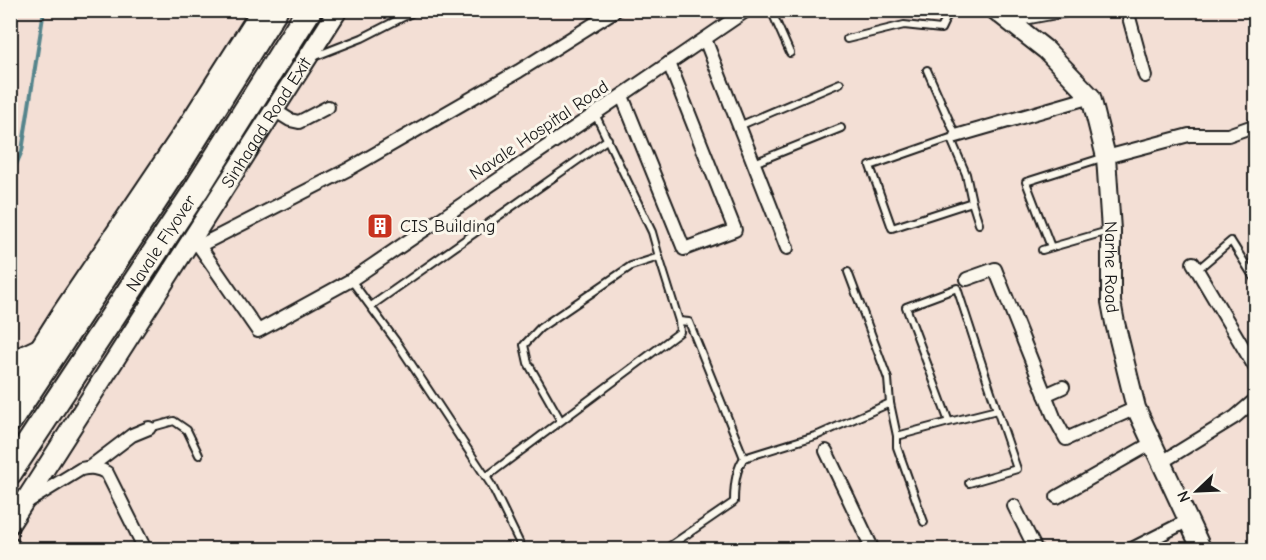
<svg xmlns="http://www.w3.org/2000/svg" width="1266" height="560" font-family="'Comic Neue',sans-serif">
  <rect width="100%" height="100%" fill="#f3dfd5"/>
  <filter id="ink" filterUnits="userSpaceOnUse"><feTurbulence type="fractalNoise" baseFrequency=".0167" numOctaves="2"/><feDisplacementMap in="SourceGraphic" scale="12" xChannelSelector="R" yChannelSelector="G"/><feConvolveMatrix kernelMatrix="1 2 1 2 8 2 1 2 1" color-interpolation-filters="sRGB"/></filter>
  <g filter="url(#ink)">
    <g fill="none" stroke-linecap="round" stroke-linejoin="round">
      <path stroke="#55858c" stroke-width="4" d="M10 170 15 167 22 151 44 10"/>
      <g stroke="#1c1c1c" stroke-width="10">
        <g id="lane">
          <path d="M771 10 790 53"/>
          <path d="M847 39 904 25 941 29 950 10"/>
          <path d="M316 56 362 38 417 10"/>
          <path d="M927 70 956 136 870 166 892 228 972 202 966 174 951 139"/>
          <path d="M595 114 652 232 659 257"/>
          <path d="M739 126 840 83"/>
          <path d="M754 163 841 128"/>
          <path d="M972 202 979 224"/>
          <path d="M1253 214 1256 219"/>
          <path d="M1051 247 1026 182 1105 157"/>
          <path d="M1042 250 1108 231"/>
          <path d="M1197 270 1231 241 1256 281"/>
          <path d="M848 272 888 379 890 403"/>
          <path d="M351 280 398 344 492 486 523 550"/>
          <path d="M371 306 608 139"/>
          <path d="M679 321 689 322 744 458 818 435 890 403 897 436 949 422 906 307 957 288 997 410 949 422"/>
          <path d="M149 428 174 421 187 430 199 455"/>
          <path d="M897 436V447L924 522"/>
          <path d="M486 477 680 332 679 321 659 257 631 266 540 328 524 345 528 363 561 421"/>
          <path d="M969 483 1017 469 997 410"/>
          <path d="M10 538 22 550"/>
          <path d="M664 550 734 502C734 488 735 470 744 458"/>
        </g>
      </g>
      <g stroke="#1c1c1c" stroke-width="16">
        <g id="street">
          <path d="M1127 10 1145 76"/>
          <path d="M1008 21 1067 10"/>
          <path d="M705 39 787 248"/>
          <path d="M622 96 684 249 735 230 669 63"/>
          <path d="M274 110 290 120 299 122 328 107"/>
          <path d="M956 136 1091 97"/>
          <path d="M1106 157 1189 135H1228L1256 125"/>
          <path d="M193 237 258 331 351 280 747 10"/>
          <path d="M199 246 349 169 519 71 616 10"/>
          <path d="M1193 263 1256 369"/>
          <path d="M967 279 995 269 1054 417 1066 439 1136 408"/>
          <path d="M1045 395 1063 387"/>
          <path d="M826 451 873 550"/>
          <path d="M1162 462 1235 417 1256 399"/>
          <path d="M90 467 132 435 149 428"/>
          <path d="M1057 497 1152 443"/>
          <path d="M27 502 81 469C91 467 97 467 107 473L144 547"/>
          <path d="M1014 506 1036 550"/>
          <path d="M1130 550 1189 520"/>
        </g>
      </g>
      <g stroke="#1c1c1c" stroke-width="22">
        <g id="secondary">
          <path id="s1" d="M995 10 1046 50 1091 97 1106 157 1111 230V302L1115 323 1136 408 1202 550"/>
          <path d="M10 358 20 357 41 347"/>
          <path d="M10 394 62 312 186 128 261 10"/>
          <path id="s2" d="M10 524 338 10"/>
        </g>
      </g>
      <g stroke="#1c1c1c" stroke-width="28">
        <g id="highway">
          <path d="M10 420 172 175 275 10"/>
          <path id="s3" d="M10 472 196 190 309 10"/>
        </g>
      </g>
      <use href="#lane" stroke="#fbf7ec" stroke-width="6"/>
      <use href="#street" stroke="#fbf7ec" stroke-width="12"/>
      <use href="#secondary" stroke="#fbf7ec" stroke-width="18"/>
      <use href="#highway" stroke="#fbf7ec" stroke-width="24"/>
    </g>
  </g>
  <defs>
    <g id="building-square" transform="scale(1.35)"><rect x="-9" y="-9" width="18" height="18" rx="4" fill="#c8321e" stroke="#fbf7ec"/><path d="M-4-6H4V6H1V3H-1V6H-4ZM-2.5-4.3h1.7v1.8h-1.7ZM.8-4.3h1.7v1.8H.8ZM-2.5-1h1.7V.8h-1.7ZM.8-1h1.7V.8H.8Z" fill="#fff"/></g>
  </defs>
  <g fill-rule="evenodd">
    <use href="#building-square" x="380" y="226"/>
  </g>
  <g text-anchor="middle" stroke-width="6" stroke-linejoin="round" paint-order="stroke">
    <g font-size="18" fill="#1c1c1c" stroke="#fbf7ec">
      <text dy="6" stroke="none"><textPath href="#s2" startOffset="476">Sinhagad Road Exit</textPath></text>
      <text transform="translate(539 130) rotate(-34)" y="6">Navale Hospital Road</text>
      <text dy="6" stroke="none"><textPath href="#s3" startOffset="274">Navale Flyover</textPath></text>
      <text dy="6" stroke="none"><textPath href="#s1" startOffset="302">Narhe Road</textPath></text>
    </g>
    <g font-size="18" fill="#1c1c1c" stroke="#fbf7ec" text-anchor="start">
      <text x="400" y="232">CIS Building</text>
    </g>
  </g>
  <rect width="1266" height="560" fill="none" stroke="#fbf7ec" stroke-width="36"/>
  <rect x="18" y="18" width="1230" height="524" fill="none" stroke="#1c1c1c" stroke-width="2" filter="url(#ink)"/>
  <g transform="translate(1197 491) rotate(247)" stroke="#fbf7ec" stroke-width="4.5" paint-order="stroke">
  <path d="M0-4.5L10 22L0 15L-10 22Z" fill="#1c1c1c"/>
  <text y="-9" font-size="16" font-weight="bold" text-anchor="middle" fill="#1c1c1c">N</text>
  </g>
</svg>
